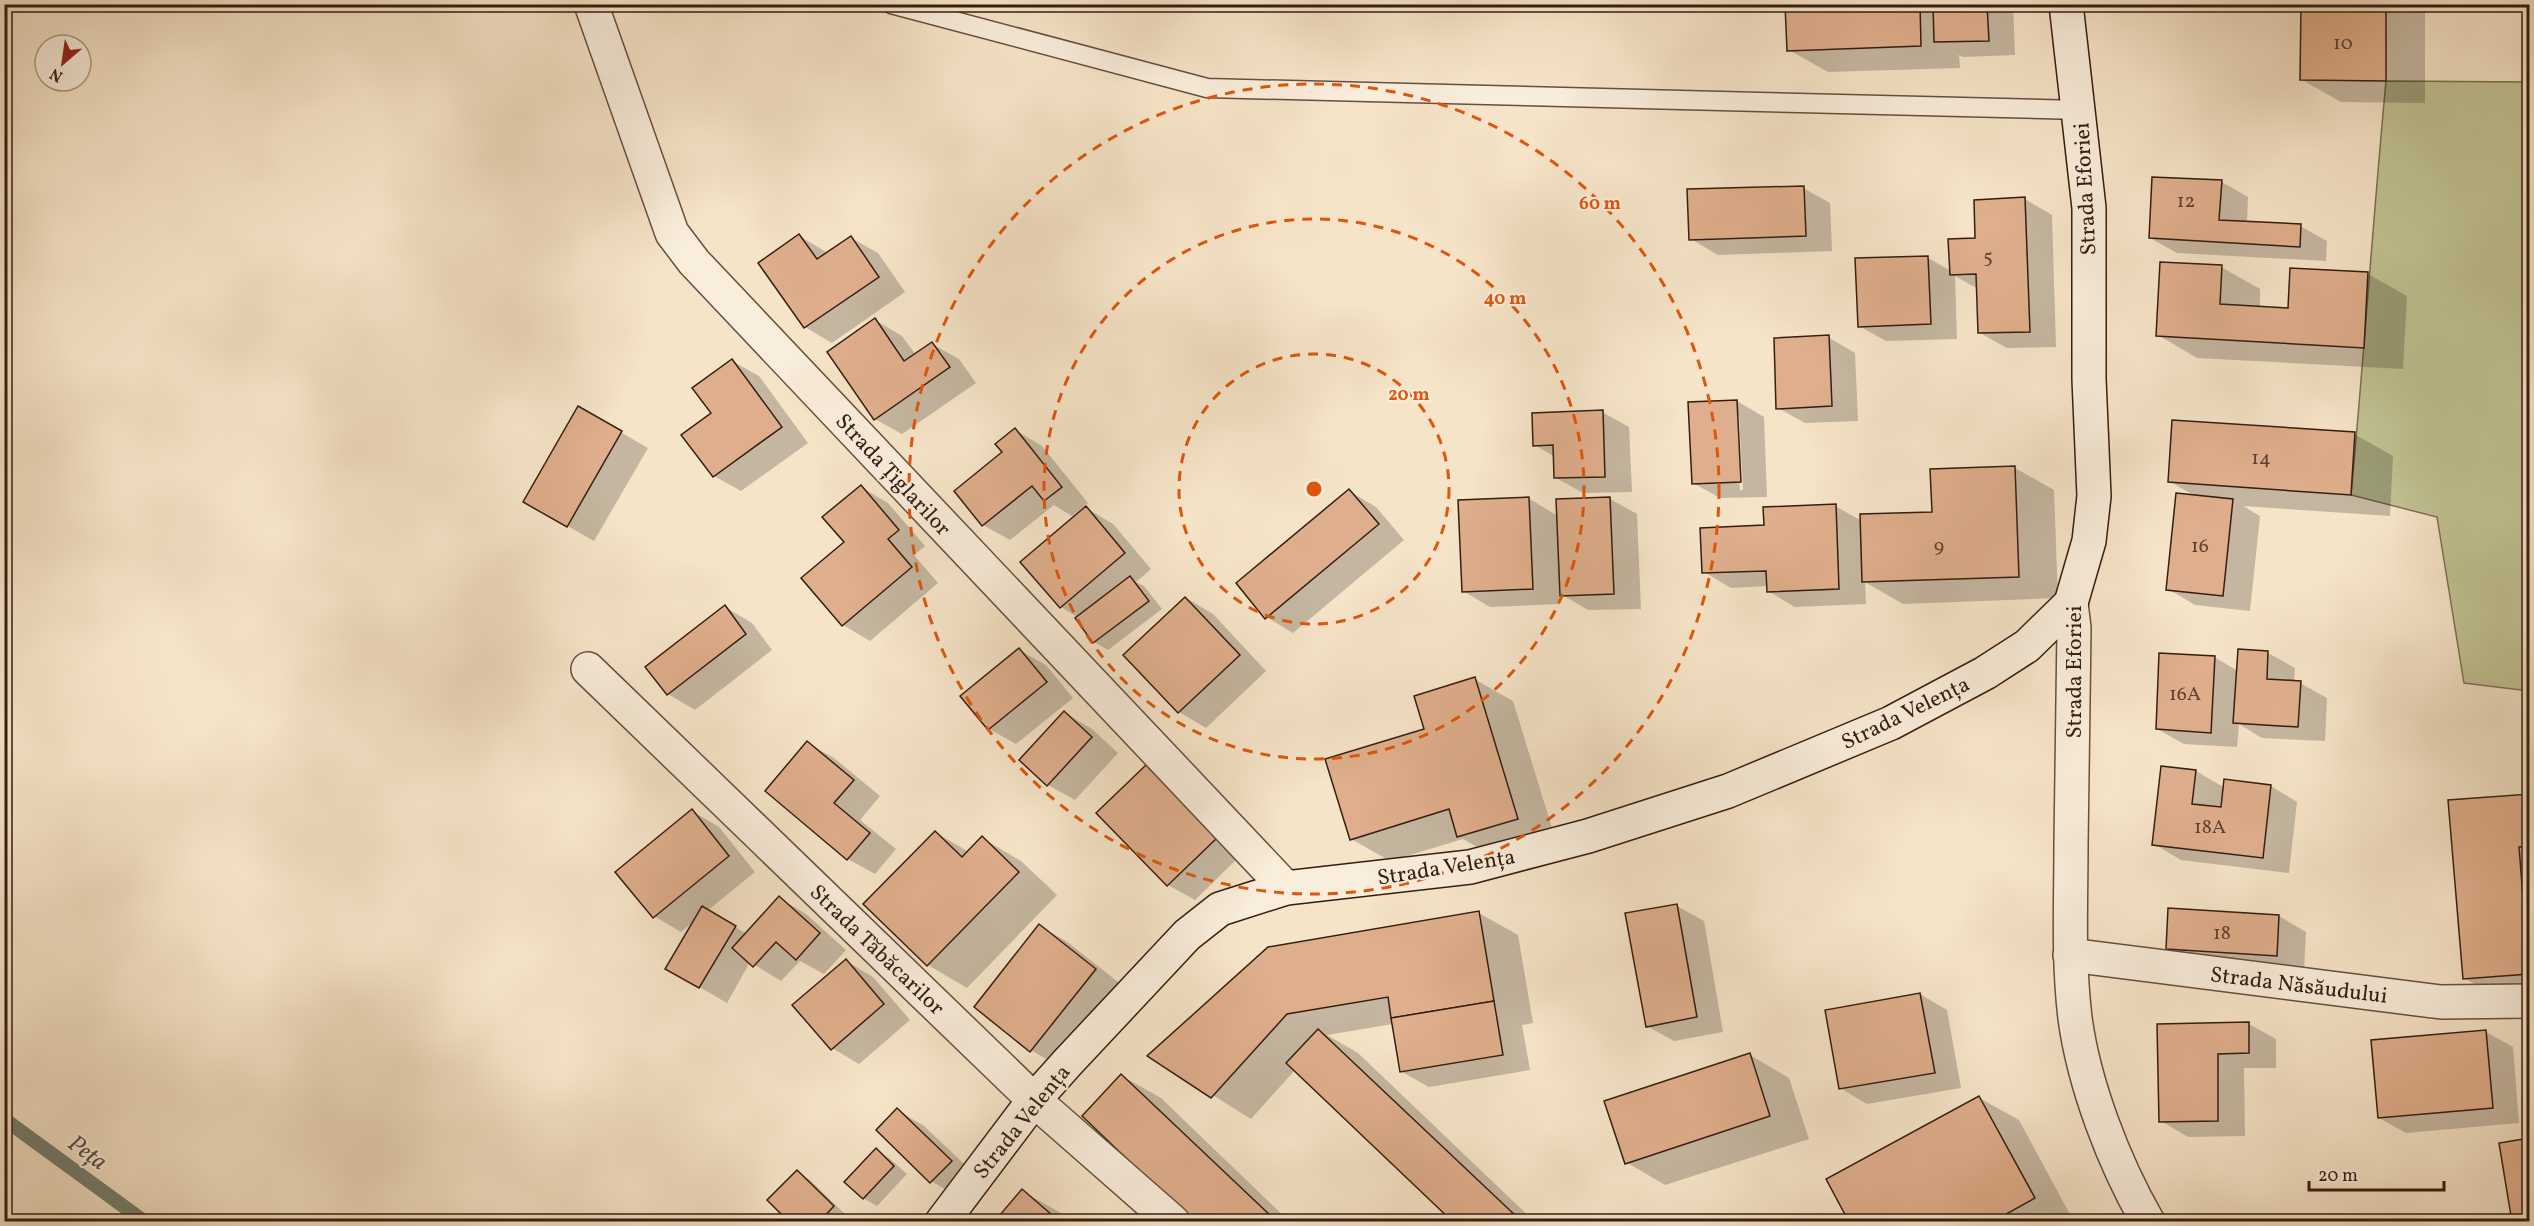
<svg xmlns="http://www.w3.org/2000/svg" width="2534" height="1226" font-family="Vollkorn,serif">
  <rect width="100%" height="100%" fill="#f6e4c8"/>
  <filter id="stains"><feTurbulence type="fractalNoise" baseFrequency=".00333" numOctaves="4"/><feColorMatrix values="0 0 0 0 .2 0 0 0 0 .09 0 0 0 0 .02 0 0 0 .5 -.17"/></filter>
  <radialGradient id="worn" r=".72"><stop offset=".6" stop-color="#630" stop-opacity="0"/><stop offset="1" stop-color="#630" stop-opacity=".3"/></radialGradient>
  <path fill="#c1c393" stroke="#7c7052" stroke-width="1.5" d="M2386 81 2529 82V691L2464 683 2437 517 2351 495C2364 357 2373 219 2386 81Z"/>
  <g fill="#0003" fill-rule="evenodd">
    <path d="M1787 4H2013L2015 55 1963 57 1959 55 1960 68 1828 72 1789 50Z"/>
    <path d="M2302 4H2425V103L2341 102 2302 80Z"/>
    <path d="M2222 182 2248 197 2247 223 2300 226 2327 241 2326 261 2177 253 2150 238Z"/>
    <path d="M1803 188 1830 203 1832 251 1718 255 1691 239Z"/>
    <path d="M2025 199 2052 215 2056 347 2007 348 1980 333 1978 289 1955 276 1957 339 1886 341 1859 326 1928 258 1951 271 1976 240Z"/>
    <path d="M799 236 828 253 851 238 878 253 905 292 832 343 805 327Z"/>
    <path d="M2221 267 2260 289V308L2289 309 2368 274 2407 296 2403 369 2197 358 2158 335Z"/>
    <path d="M875 320 902 336 916 355 932 344 959 359 976 383 902 434 875 419Z"/>
    <path d="M1828 337 1855 353 1858 421 1805 423 1778 408Z"/>
    <path d="M732 361 759 376 808 443 741 491 714 476 713 413Z"/>
    <path d="M1737 401 1764 417 1767 497 1720 498 1693 483ZM1736 416H1739L1743 490H1740Z"/>
    <path d="M579 408 648 448 594 541 525 502Z"/>
    <path d="M1602 412 1629 427 1632 492 1583 493 1556 478 1555 457 1535 445Z"/>
    <path d="M1015 430 1042 446 1088 503 1072 516 1054 505 1010 540 983 525 1004 452Z"/>
    <path d="M2354 434 2393 456 2390 516 2243 506 2260 516 2250 611 2195 605 2168 589 2195 496 2169 481Z"/>
    <path d="M2015 468 2054 490 2058 598 1903 604 1865 582 1866 604 1795 607 1768 591V586L1731 588 1704 572 1766 527 1835 506 1862 521 1933 513Z"/>
    <path d="M861 487 888 503 925 546 914 555 938 583 870 641 843 625 846 542Z"/>
    <path d="M1349 491 1376 507 1404 540 1293 633 1266 617Z"/>
    <path d="M1528 498 1558 516 1610 499 1637 514 1641 609 1588 610 1559 593V604L1490 607 1463 591Z"/>
    <path d="M1086 508 1113 524 1151 569 1136 582 1144 586 1162 609 1108 650 1094 642 1077 619 1079 618 1061 607Z"/>
    <path d="M1186 598 1213 614 1266 671 1206 728 1179 712Z"/>
    <path d="M725 607 752 623 772 650 695 710 668 694Z"/>
    <path d="M1019 650 1046 665 1073 698 1016 744 989 729Z"/>
    <path d="M2268 653 2295 668 2294 682 2300 683 2327 698 2325 741 2262 738 2239 724 2237 747 2184 744 2157 729 2214 657 2238 671Z"/>
    <path d="M1474 679 1513 701 1556 841 1498 859 1463 839 1390 861 1351 839 1426 730Z"/>
    <path d="M1065 713 1092 729 1118 753 1075 800 1048 785Z"/>
    <path d="M807 743 834 758 880 796 860 820 896 849 875 874 848 859Z"/>
    <path d="M1146 767 1173 782 1242 854 1195 900 1168 885Z"/>
    <path d="M2196 771 2225 788 2271 786 2297 802 2289 873 2181 860 2154 844Z"/>
    <path d="M2530 795V998L2503 1000 2464 978Z"/>
    <path d="M692 811 719 827 755 872 707 911 747 934 779 898 806 914 846 950 824 974 800 961 781 981 750 962 727 1003 667 968 694 921 681 932 654 916Z"/>
    <path d="M936 833 969 852 982 838 1021 861 1057 895 967 988 928 965 866 904Z"/>
    <path d="M1677 906 1704 921 1723 1032 1674 1041 1647 1026Z"/>
    <path d="M1479 913 1518 935 1533 1023 1522 1025 1530 1070 1429 1087 1402 1072 1393 1024 1327 1035 1358 1053 1535 1222H1456L1295 1070 1251 1119 1150 1056Z"/>
    <path d="M2279 916 2306 932 2304 971 2194 964 2167 949Z"/>
    <path d="M1040 926 1066 941 1122 985 1058 1066 1031 1050Z"/>
    <path d="M846 961 873 977 910 1020 859 1064 832 1048Z"/>
    <path d="M1920 994 1947 1010 1961 1088 1867 1104 1840 1088Z"/>
    <path d="M2249 1024 2276 1039V1068H2244L2245 1136 2188 1137 2161 1121 2159 1025Z"/>
    <path d="M2486 1032 2513 1047 2519 1123 2406 1133 2379 1118Z"/>
    <path d="M1750 1055 1789 1078 1809 1139 1665 1185 1626 1162Z"/>
    <path d="M1122 1076 1161 1098 1290 1222H1195Z"/>
    <path d="M1979 1098 2019 1120 2073 1220 1851 1222Z"/>
    <path d="M897 1110 924 1126 978 1177 958 1197 931 1181Z"/>
    <path d="M876 1150 889 1158 907 1174 877 1206 863 1198Z"/>
    <path d="M797 1172 810 1180 846 1215 840 1222H791Z"/>
    <path d="M1022 1191 1061 1213 1071 1222H996Z"/>
    <path d="M1308 1217 1316 1222H1303Z"/>
  </g>
  <g fill="none" stroke-linecap="round" stroke-linejoin="round">
    <path stroke="#747e71" stroke-width="14" d="M4 1119 145 1222"/>
  </g>
  <g fill="#dfae8c" stroke="#361d11" stroke-width="1.5">
    <path d="M1785 4H1920L1921 46 1787 51Z"/>
    <path d="M1933 4H1987L1989 41 1934 42Z"/>
    <path d="M2301 4H2386V81L2300 80Z"/>
    <path d="M2152 177 2222 180 2219 220 2301 224 2300 247 2149 238Z"/>
    <path d="M1804 186 1806 236 1689 240 1687 189Z"/>
    <path d="M2025 197 2030 332 1978 333 1976 274 1950 275 1948 239 1975 238 1974 200Z"/>
    <path d="M799 234 817 259 851 236 879 277 804 328 758 263Z"/>
    <path d="M1928 256 1931 324 1858 327 1855 258Z"/>
    <path d="M2160 262 2222 265 2220 304 2288 308 2290 268 2368 272 2364 348 2156 336Z"/>
    <path d="M875 318 904 361 932 342 950 367 874 420 827 352Z"/>
    <path d="M1829 335 1832 406 1776 409 1774 338Z"/>
    <path d="M732 359 782 427 713 477 681 435 711 413 692 388Z"/>
    <path d="M1737 400 1741 482 1692 484 1688 402Z"/>
    <path d="M578 406 622 431 567 527 523 502Z"/>
    <path d="M1603 410 1605 477 1554 478 1553 445 1533 446 1532 413Z"/>
    <path d="M2172 420 2355 432 2351 495 2168 482Z"/>
    <path d="M1015 428 1062 487 1044 501 1032 486 982 526 954 491 1002 452 995 444Z"/>
    <path d="M2015 466 2019 577 1862 582 1860 514 1932 512 1930 469Z"/>
    <path d="M861 485 899 530 888 539 912 567 842 626 801 578 844 542 822 517Z"/>
    <path d="M1349 489 1379 524 1265 619 1236 583Z"/>
    <path d="M2176 493 2233 499 2223 596 2166 590Z"/>
    <path d="M1529 497 1533 589 1462 592 1458 500Z"/>
    <path d="M1610 497 1614 594 1560 596 1556 499Z"/>
    <path d="M1836 504 1839 589 1767 592 1766 571 1702 573 1700 528 1764 525 1763 507Z"/>
    <path d="M1086 506 1125 553 1060 608 1020 562Z"/>
    <path d="M1130 576 1149 601 1093 643 1075 618Z"/>
    <path d="M1185 597 1240 655 1178 713 1123 655Z"/>
    <path d="M725 605 746 634 667 695 645 667Z"/>
    <path d="M1019 648 1047 682 988 730 960 696Z"/>
    <path d="M2238 649 2268 651 2267 679 2301 681 2298 727 2233 723Z"/>
    <path d="M2159 653 2215 656 2211 733 2156 729Z"/>
    <path d="M1475 677 1518 819 1457 837 1449 809 1350 840 1325 759 1424 729 1414 696Z"/>
    <path d="M1064 711 1092 737 1047 786 1019 760Z"/>
    <path d="M807 741 854 780 834 803 870 833 847 860 765 791Z"/>
    <path d="M1146 765 1217 838 1167 886 1096 813Z"/>
    <path d="M2161 766 2196 770 2192 804 2221 807 2224 779 2271 785 2263 858 2152 845Z"/>
    <path d="M2530 794V846L2519 847 2529 974 2463 979 2448 800Z"/>
    <path d="M692 809 729 856 653 918 615 872Z"/>
    <path d="M935 831 962 857 982 836 1019 872 927 966 863 904Z"/>
    <path d="M779 896 820 933 796 960 776 942 753 967 732 948Z"/>
    <path d="M1677 904 1697 1017 1646 1027 1625 913Z"/>
    <path d="M702 906 736 926 699 988 665 969Z"/>
    <path d="M2168 908 2279 915 2277 956 2166 949Z"/>
    <path d="M1479 911 1494 1001 1391 1018 1388 997 1287 1014 1211 1098 1147 1056 1268 947Z"/>
    <path d="M1039 924 1096 969 1030 1052 974 1007Z"/>
    <path d="M846 959 884 1004 831 1050 792 1005Z"/>
    <path d="M1920 993 1935 1073 1839 1089 1825 1010Z"/>
    <path d="M1494 1001 1503 1055 1400 1072 1391 1018Z"/>
    <path d="M2249 1022V1053L2218 1054V1121L2159 1122 2157 1024Z"/>
    <path d="M1318 1029 1518 1218 1514 1222H1453L1286 1063Z"/>
    <path d="M2486 1030 2493 1108 2378 1118 2371 1040Z"/>
    <path d="M1750 1053 1770 1116 1625 1164 1604 1101Z"/>
    <path d="M1121 1074 1272 1217 1267 1222H1193L1082 1116Z"/>
    <path d="M1979 1096 2035 1198 1992 1222H1849L1826 1179Z"/>
    <path d="M897 1108 952 1161 930 1183 876 1130Z"/>
    <path d="M2530 1138V1220L2512 1222 2499 1143Z"/>
    <path d="M876 1148 894 1166 863 1199 844 1182Z"/>
    <path d="M797 1170 834 1206 819 1222H789L767 1200Z"/>
    <path d="M1022 1189 1060 1222H994Z"/>
  </g>
  <g fill="none" stroke-linecap="round" stroke-linejoin="round">
    <g stroke="#664f3f" stroke-width="21">
      <path id="service" d="M891 4 1207 88 2080 110"/>
    </g>
    <g stroke="#664f3f" stroke-width="36">
      <g id="minor">
        <path d="M591 4 672 233 694 262 1286 888"/>
        <path d="M2071 603 2074 628C2073 700 2072 773 2071 845 2071 903 2068 960 2075 1018 2084 1085 2114 1163 2148 1222"/>
        <path d="M588 669 1034 1100 1173 1222"/>
        <path d="M2070 955 2441 1002 2530 1001"/>
      </g>
    </g>
    <g stroke="#361d11" stroke-width="36">
      <path id="secondary" d="M942 1222 1034 1100 1068 1062 1187 935 1220 909 1286 888 1470 867 1588 836 1728 791 1891 723 1985 673 2027 646 2071 603 2089 541 2094 496 2089 379V208L2066 4"/>
    </g>
    <use href="#service" stroke="#f9eddb" stroke-width="18"/>
    <use href="#minor" stroke="#f9eddb" stroke-width="33"/>
    <use href="#secondary" stroke="#f9eddb" stroke-width="33"/>
  </g>
  <g fill="none" stroke="#df560c" stroke-width="3" stroke-dasharray="10 8">
    <circle cx="1314" cy="489" r="135"/>
    <circle cx="1314" cy="489" r="270"/>
    <circle cx="1314" cy="489" r="405"/>
  </g>
  <g text-anchor="middle" stroke-width="4.5" stroke-linejoin="round" paint-order="stroke">
    <g font-size="20" fill="#604130">
      <text x="2343" y="49">10</text>
      <text x="2186" y="207">12</text>
      <text x="1988" y="263">5</text>
      <text x="2261" y="464">14</text>
      <text x="1939" y="552">9</text>
      <text x="2200" y="552">16</text>
      <text x="2185" y="700">16A</text>
      <text x="2210" y="833">18A</text>
      <text x="2222" y="939">18</text>
    </g>
    <g font-size="22" fill="#361d11" stroke="#f9eddb">
      <text transform="translate(2084 189) rotate(-93)" y="8">Strada Eforiei</text>
      <text transform="translate(894 474) rotate(47)" y="8">Strada Țiglarilor</text>
      <text transform="translate(2073 672) rotate(-90)" y="8">Strada Eforiei</text>
      <text transform="translate(1905 712) rotate(-26)" y="8">Strada Velența</text>
      <text transform="translate(1446 866) rotate(-9)" y="8">Strada Velența</text>
      <text transform="translate(878 949) rotate(44)" y="8">Strada Tăbăcarilor</text>
      <text transform="translate(2299 984) rotate(7)" y="8">Strada Năsăudului</text>
      <text transform="translate(1021 1121) rotate(-51)" y="8">Strada Velența</text>
    </g>
    <g font-size="24" font-style="italic" fill="#554e41" stroke="#f9eddb">
      <text transform="translate(88 1152) rotate(36)" y="8">Peța</text>
    </g>
  </g>
  <circle cx="1314" cy="489" r="9" fill="#df560c" stroke="#f9eddb" stroke-width="3"/>
  <g font-size="18" text-anchor="middle" font-weight="bold" fill="#df560c" stroke="#f9eddb" stroke-width="4.5" stroke-linejoin="round" paint-order="stroke">
    <text x="1600" y="209">60 m</text>
    <text x="1505" y="304">40 m</text>
    <text x="1409" y="400">20 m</text>
  </g>
  <rect width="2534" height="1226" fill="none" stroke="#f6e4c8" stroke-width="24"/>
  <rect x="6" y="6" width="2522" height="1214" fill="none" stroke="#361d11" stroke-width="3"/>
  <rect x="12" y="12" width="2510" height="1202" fill="none" stroke="#361d11" stroke-width="1.5"/>
  <g transform="translate(63 63) rotate(209)"><circle r="28" fill="#f9eddb" stroke="#ab9a8a" stroke-width="1.5"/>
  <path d="M0-4.5L10 22L0 15L-10 22Z" fill="#8f2418"/>
  <text y="-9" font-size="16" font-weight="bold" text-anchor="middle" fill="#361d11">N</text>
  </g>
  <path d="M2309 1181v9h135v-9" fill="none" stroke="#361d11" stroke-width="3"/>
  <text x="2318" y="1181" font-size="18" fill="#361d11" stroke="#f9eddb" stroke-width="4.5" paint-order="stroke">20 m</text>
  <rect width="100%" height="100%" filter="url(#stains)"/>
  <rect width="100%" height="100%" fill="url(#worn)"/>
</svg>
